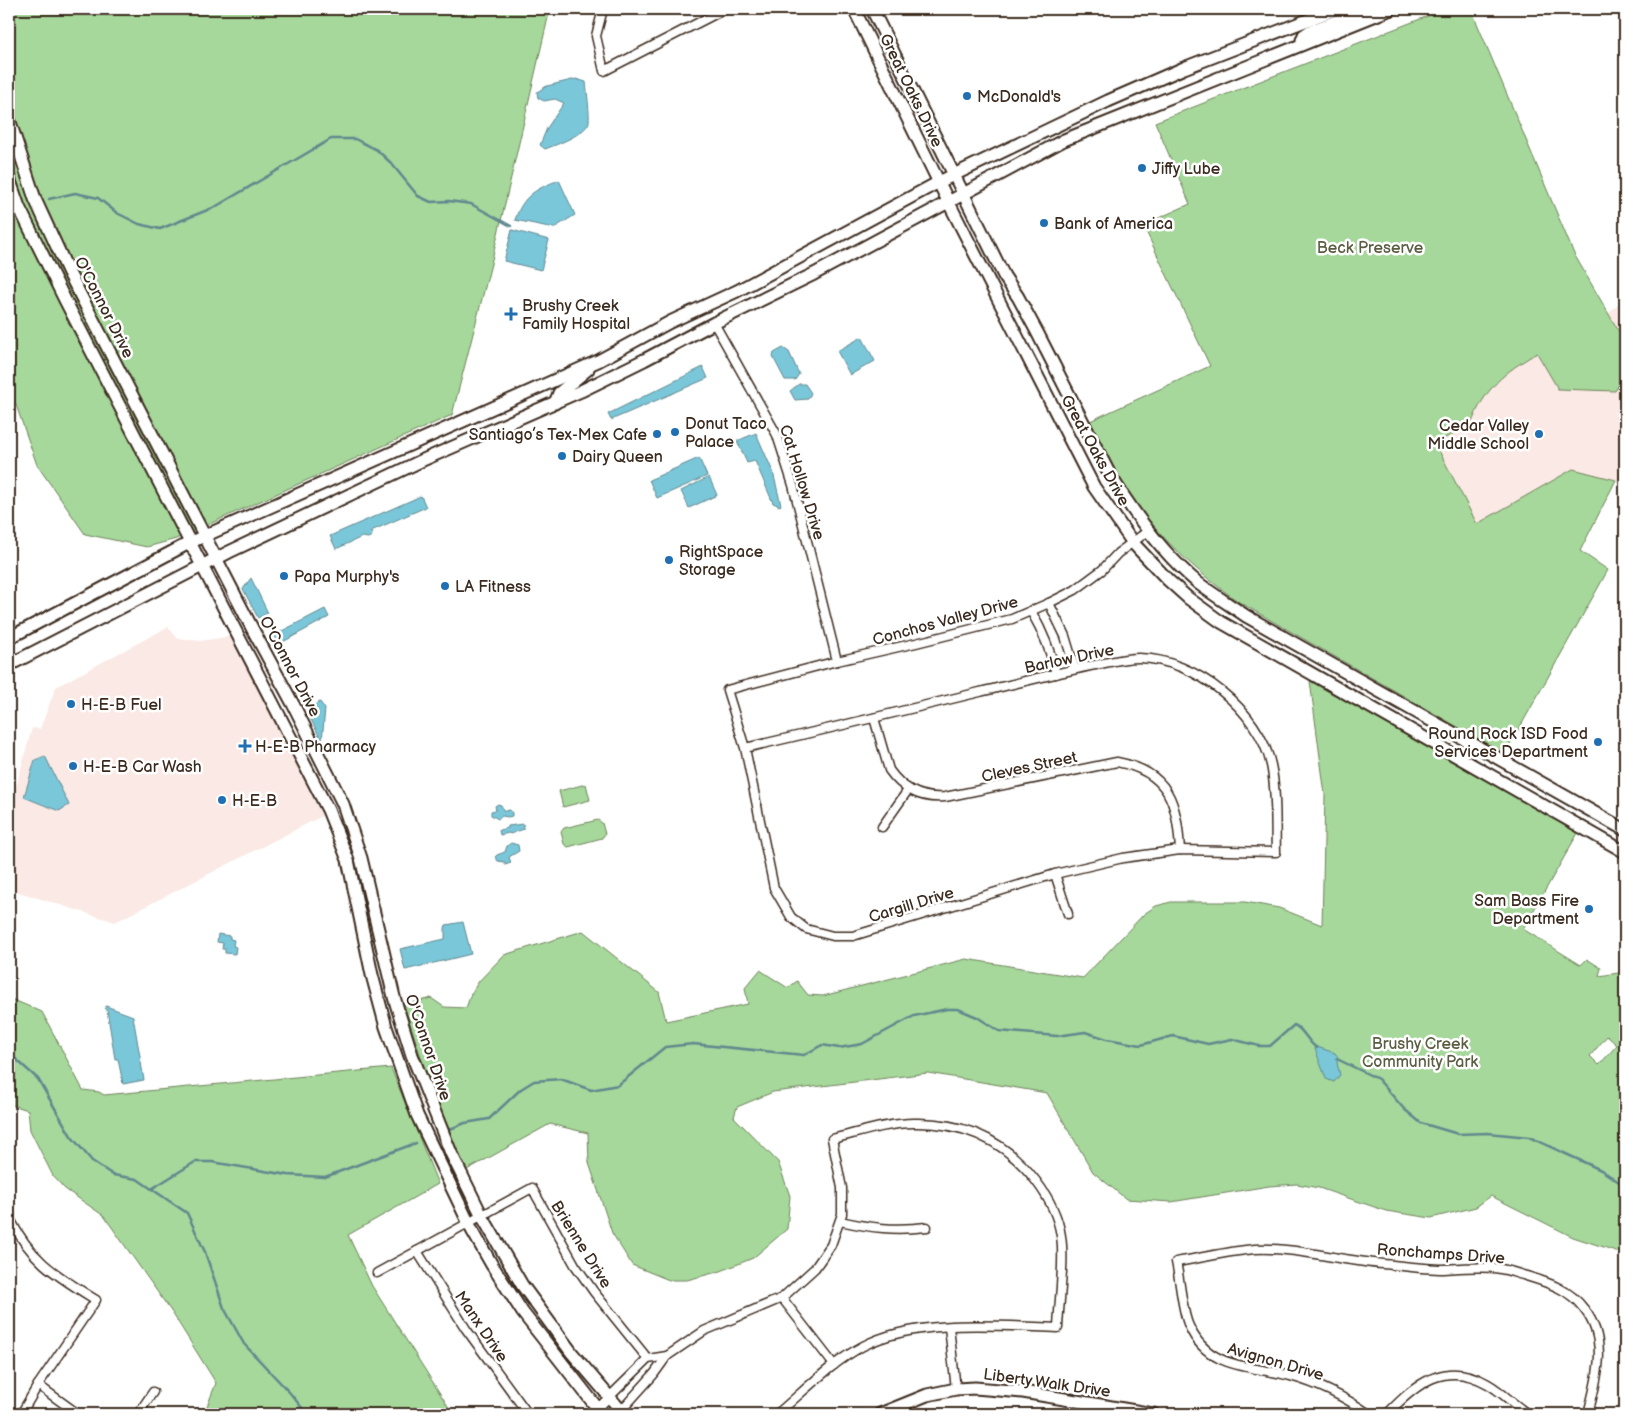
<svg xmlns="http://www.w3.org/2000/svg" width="1634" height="1423" font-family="'Balsamiq Sans',sans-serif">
  <rect width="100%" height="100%" fill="#fff"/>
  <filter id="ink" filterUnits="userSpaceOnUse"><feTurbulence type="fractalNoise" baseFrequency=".02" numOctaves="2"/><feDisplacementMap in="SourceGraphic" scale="10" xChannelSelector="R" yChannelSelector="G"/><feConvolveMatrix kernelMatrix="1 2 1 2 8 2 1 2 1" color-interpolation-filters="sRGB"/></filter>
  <g filter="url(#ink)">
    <g fill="#fae9e4">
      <path d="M1625 298V342L1609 313Z"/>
      <path d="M1537 353 1615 391 1625 376V485L1616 480 1573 469 1477 524 1435 443 1471 425 1477 410 1489 390 1507 372Z"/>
      <path d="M168 627 177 638 200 641 233 636 322 816 115 922 9 889V813L32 728 40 729 56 687Z"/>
    </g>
    <g fill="#a5d89a" stroke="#70815c" fill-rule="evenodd">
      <path d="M9 9H550L491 264 452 415 176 539 147 547 85 534 37 465 9 385Z"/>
      <path d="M1446 9H1471L1574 254 1625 342V376L1615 391 1558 389 1537 353C1504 372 1484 389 1471 425L1435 443 1477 524 1573 469 1616 480 1580 551 1608 570 1505 754 1239 602C1196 572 1154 533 1126 489 1112 467 1101 444 1090 421L1210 366 1143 225 1190 204 1155 122Z"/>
      <path d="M1310 681 1578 833 1523 929 1581 965 1587 959 1601 968 1599 976 1625 972V1254L1573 1237 1491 1196 1476 1207 1431 1218 1386 1211 1319 1188 1297 1184 1269 1186 1171 1202 1126 1199 1093 1172 1047 1093 928 1073 773 1092 737 1107 734 1117 778 1162 790 1196 787 1229 753 1258 721 1271 687 1280H669L632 1265 612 1233 589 1163 588 1133 550 1124 465 1171 430 1085 404 1005 431 998 444 1007 466 1008 471 994 479 981 504 955 583 931 659 992 666 1021 748 1004 745 988 760 970 788 988 797 981 808 995 823 996 966 959 1083 978 1144 914 1156 906 1171 902H1245L1279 908 1322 925 1325 795ZM1607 1036 1617 1045 1599 1065 1590 1056Z"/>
      <path d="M586 784 590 800 563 807 559 791Z"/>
      <path d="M598 820 602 823 605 834 602 838 568 847 564 844 561 832 564 828Z"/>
      <path d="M9 998 42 1012 83 1090 99 1092 104 1095 391 1068 438 1184 348 1235 372 1286 453 1414H204L216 1383 173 1314 104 1216 65 1189 53 1176 30 1130 28 1110 9 1104Z"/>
    </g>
    <g fill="#7ac7d9" stroke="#61888e">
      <path d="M576 79 586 82C587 92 590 114 589 122 586 134 556 145 545 149L540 145 547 128 564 103 555 99 544 101 538 98 537 92 547 86Z"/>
      <path d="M559 180 575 215 554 228 515 220C523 195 536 189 559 180Z"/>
      <path d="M512 230 549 240 541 270 504 261Z"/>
      <path d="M862 337 875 361 850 375 837 351Z"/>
      <path d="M783 348 789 352 799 374 795 380H785L773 357 774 353Z"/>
      <path d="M703 367 708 378 611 420 608 414Z"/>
      <path d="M799 384H805L811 393 808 399 795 400 790 391Z"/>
      <path d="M756 433 773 472 781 505 780 506 773 503 755 461 747 463 737 441Z"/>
      <path d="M699 458 707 476 657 498 649 480Z"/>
      <path d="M709 477 717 495 689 508 681 491Z"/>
      <path d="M421 496 426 507 371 531 372 536 368 538 362 537 336 549 330 536Z"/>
      <path d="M251 578 268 613 258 618 243 589Z"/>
      <path d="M325 609 329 617 279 644 274 635Z"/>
      <path d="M320 702 325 709 322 741 307 712 308 708Z"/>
      <path d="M45 756 69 805 59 811 24 797 35 760Z"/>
      <path d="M498 804 501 805 504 811 510 810 512 813V816L508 817 502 816 498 819 491 815V811L496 810 495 806Z"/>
      <path d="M523 824 524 829 510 834 509 833 500 835 499 830 508 828V826Z"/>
      <path d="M511 843 518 845 519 851 509 857 511 863 505 865V862L498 861 495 857 497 855 505 852 507 846Z"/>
      <path d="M463 922 471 954 405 970 400 949 445 939V928L446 925Z"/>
      <path d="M218 934 230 936V939L234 940 233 946 236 947 235 954 225 953V949H222L223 943 217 942Z"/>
      <path d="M106 1006 133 1016 144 1080 123 1084 118 1059H115L107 1010 105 1009Z"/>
      <path d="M1314 1046 1335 1053 1338 1057 1337 1063 1340 1075 1334 1082 1326 1079Z"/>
    </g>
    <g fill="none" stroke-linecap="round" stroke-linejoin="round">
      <g stroke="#61888e" stroke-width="2.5">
        <path d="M49 199 75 193 98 198 117 213 139 224 160 229 215 207 331 139H355L377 150 391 163 418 196 431 202 449 201 471 204 511 226"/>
        <path d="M9 216H12"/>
        <path d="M9 1053 38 1079 71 1136 92 1161 113 1175 137 1179 187 1213 205 1252 224 1308 244 1344 290 1393 307 1414"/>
        <path d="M1337 1059 1378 1079 1404 1109 1421 1123 1458 1134 1488 1133 1529 1137 1601 1170 1625 1186"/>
        <path d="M450 1129 465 1123 489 1119 521 1089 534 1081 561 1079 591 1090 618 1085 665 1047 693 1044 804 1055 822 1045 839 1048 862 1044 914 1016 947 1009H958L977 1017 999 1031 1057 1036 1085 1032 1107 1039 1141 1045 1173 1036 1208 1044 1232 1039 1259 1046H1270L1294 1025C1304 1029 1307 1042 1317 1048"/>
        <path d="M153 1188 195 1162H212L288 1175 325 1177 416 1143"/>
      </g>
      <g stroke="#3b2a1e" stroke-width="11">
        <g id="street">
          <path d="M603 9 596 36 604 71 725 9"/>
          <path d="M714 323 777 435 793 485 837 661"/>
          <path d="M1049 603 1065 636 1075 669"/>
          <path d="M1031 611C1043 632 1051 651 1056 674"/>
          <path d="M874 718 889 770C903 790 922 799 945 797L1117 762C1169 772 1177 802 1180 850"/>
          <path d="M745 748C824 730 902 711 980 692 1017 683 1053 674 1090 666 1106 663 1123 658 1139 658 1195 659 1259 710 1271 765 1277 793 1275 824 1276 852L1180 850 1123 858 1055 874 853 936H833L806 929 791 917 774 888 745 748 727 690 837 661 916 643 1012 619 1049 603 1075 590 1102 570 1118 553 1148 531"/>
          <path d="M882 827 908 790"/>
          <path d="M1055 874 1068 914"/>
          <path d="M9 1217C31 1261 56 1275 96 1300L38 1385 21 1414"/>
          <path d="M840 1221C872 1228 894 1231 927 1227"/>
          <path d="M417 1251 466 1329 528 1414"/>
          <path d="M377 1273 532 1188 575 1265 594 1292 648 1359"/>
          <path d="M782 1298 834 1365"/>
          <path d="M949 1327 956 1389"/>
          <path d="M38 1385 78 1414"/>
          <path d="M597 1409 648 1359 667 1356"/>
          <path d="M138 1414 153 1392"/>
          <path d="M618 1414 654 1374 667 1356 704 1331 782 1298 815 1268 831 1245 842 1214V1188L832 1139C858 1133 887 1123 914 1123 964 1122 1006 1141 1036 1181 1049 1198 1058 1215 1061 1236 1065 1262 1059 1301 1058 1328 999 1326 916 1318 863 1346 831 1363 804 1391 777 1414"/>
          <path d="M1369 1414C1345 1397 1319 1384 1290 1376 1251 1365 1208 1370 1189 1326 1182 1312 1180 1279 1176 1262 1202 1258 1229 1251 1255 1249 1298 1247 1341 1261 1383 1264 1403 1266 1424 1269 1444 1269 1462 1268 1482 1266 1501 1269 1508 1270 1515 1273 1523 1275 1546 1282 1569 1288 1584 1309 1609 1340 1597 1379 1588 1414"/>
          <path d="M1387 1414C1416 1384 1445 1359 1488 1384 1502 1392 1514 1405 1528 1414"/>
        </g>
      </g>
      <g stroke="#3b2a1e" stroke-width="15">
        <g id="secondary">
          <path d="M854 9 948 201 1094 487 1133 543 1168 580 1188 598 1221 622 1625 852"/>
          <path d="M872 9 1004 276 1018 297 1037 332 1110 475C1134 514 1162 553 1198 583 1214 595 1230 605 1246 616L1625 830"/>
          <path d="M1303 44 1302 40 1304 35 1310 31 1369 9"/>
          <path d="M9 119 35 199 68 271 253 630 293 704 343 804 361 858 394 997 412 1055 451 1153 482 1216 522 1285 572 1353 624 1414"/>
          <path d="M9 178 19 207 65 300 328 810 348 860 372 975 386 1027 417 1115 472 1230 492 1265 523 1313 602 1414"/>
          <path d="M555 403 559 393 588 369"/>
          <path d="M9 638 191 542 598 361 670 322 737 291 939 182 1108 101 1184 68 1336 9"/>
          <path d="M9 665 229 552 423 460 581 391 644 360 714 323 814 274 1064 140 1391 9"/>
          <path d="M880 1414 927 1395 956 1389 975 1388 1023 1392 1153 1414"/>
        </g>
      </g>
      <use href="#street" stroke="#fff" stroke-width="8"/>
      <use href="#secondary" stroke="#fff" stroke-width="11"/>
    </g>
  </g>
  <g fill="#1f6fb2" stroke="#fff" stroke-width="2">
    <circle cx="967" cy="96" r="5"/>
    <circle cx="1142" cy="168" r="5"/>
    <circle cx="1044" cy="223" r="5"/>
    <path d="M508.5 306.5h5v5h5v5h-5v5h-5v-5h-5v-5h5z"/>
    <circle cx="675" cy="432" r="5"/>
    <circle cx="657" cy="434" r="5"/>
    <circle cx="1539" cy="434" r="5"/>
    <circle cx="562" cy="456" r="5"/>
    <circle cx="669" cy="560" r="5"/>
    <circle cx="284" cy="576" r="5"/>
    <circle cx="445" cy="586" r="5"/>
    <circle cx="71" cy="704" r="5"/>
    <circle cx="1598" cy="742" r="5"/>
    <path d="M242.5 738.5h5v5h5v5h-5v5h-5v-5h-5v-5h5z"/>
    <circle cx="73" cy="766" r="5"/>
    <circle cx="222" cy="800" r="5"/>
    <circle cx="1589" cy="909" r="5"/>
  </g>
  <g text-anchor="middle" stroke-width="5" stroke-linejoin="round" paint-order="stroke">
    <g font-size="16" fill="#3b2a1e" stroke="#fff">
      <text transform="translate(912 90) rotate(64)" y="6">Great Oaks Drive</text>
      <text transform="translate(105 307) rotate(63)" y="6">O'Connor Drive</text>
      <text transform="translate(1096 450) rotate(61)" y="6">Great Oaks Drive</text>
      <text transform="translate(803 482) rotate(73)" y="6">Cat Hollow Drive</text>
      <text transform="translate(945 620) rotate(-15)" y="6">Conchos Valley Drive</text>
      <text transform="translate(1069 658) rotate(-12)" y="6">Barlow Drive</text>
      <text transform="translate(291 666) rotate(62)" y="6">O'Connor Drive</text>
      <text transform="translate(1029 766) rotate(-12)" y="6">Cleves Street</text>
      <text transform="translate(911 904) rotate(-17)" y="6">Cargill Drive</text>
      <text transform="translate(429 1047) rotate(71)" y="6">O'Connor Drive</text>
      <text transform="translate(582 1244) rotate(58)" y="6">Brienne Drive</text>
      <text transform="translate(1441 1253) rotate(4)" y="6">Ronchamps Drive</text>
      <text transform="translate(482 1326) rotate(56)" y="6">Manx Drive</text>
      <text transform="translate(1276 1361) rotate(16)" y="6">Avignon Drive</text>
      <text transform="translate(1047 1382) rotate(8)" y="6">Liberty Walk Drive</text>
    </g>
    <g font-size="16" fill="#3b2a1e" stroke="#fff" text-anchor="start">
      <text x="977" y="102">McDonald's</text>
      <text x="1152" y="174">Jiffy Lube</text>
      <text x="1054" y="229">Bank of America</text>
      <text x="522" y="311">Brushy Creek<tspan x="522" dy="18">Family Hospital</tspan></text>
      <text x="685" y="429">Donut Taco<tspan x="685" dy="18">Palace</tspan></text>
      <text x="1529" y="431" text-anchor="end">Cedar Valley<tspan x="1529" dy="18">Middle School</tspan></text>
      <text x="647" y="440" text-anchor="end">Santiago’s Tex-Mex Cafe</text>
      <text x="572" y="462">Dairy Queen</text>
      <text x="679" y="557">RightSpace<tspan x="679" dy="18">Storage</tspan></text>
      <text x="294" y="582">Papa Murphy's</text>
      <text x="455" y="592">LA Fitness</text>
      <text x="81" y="710">H-E-B Fuel</text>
      <text x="1588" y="739" text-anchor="end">Round Rock ISD Food<tspan x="1588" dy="18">Services Department</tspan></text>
      <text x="255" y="752">H-E-B Pharmacy</text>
      <text x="83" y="772">H-E-B Car Wash</text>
      <text x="232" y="806">H-E-B</text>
      <text x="1579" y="906" text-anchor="end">Sam Bass Fire<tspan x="1579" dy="18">Department</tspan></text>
    </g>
    <g font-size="16" fill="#5b5e43" stroke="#fff">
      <text x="1370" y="253">Beck Preserve</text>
      <text x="1420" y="1049">Brushy Creek<tspan x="1420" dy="18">Community Park</tspan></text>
    </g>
  </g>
  <rect width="1634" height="1423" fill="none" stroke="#fff" stroke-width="30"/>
  <rect x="15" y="15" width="1604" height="1393" fill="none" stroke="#3b2a1e" stroke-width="2" filter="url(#ink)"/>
</svg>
